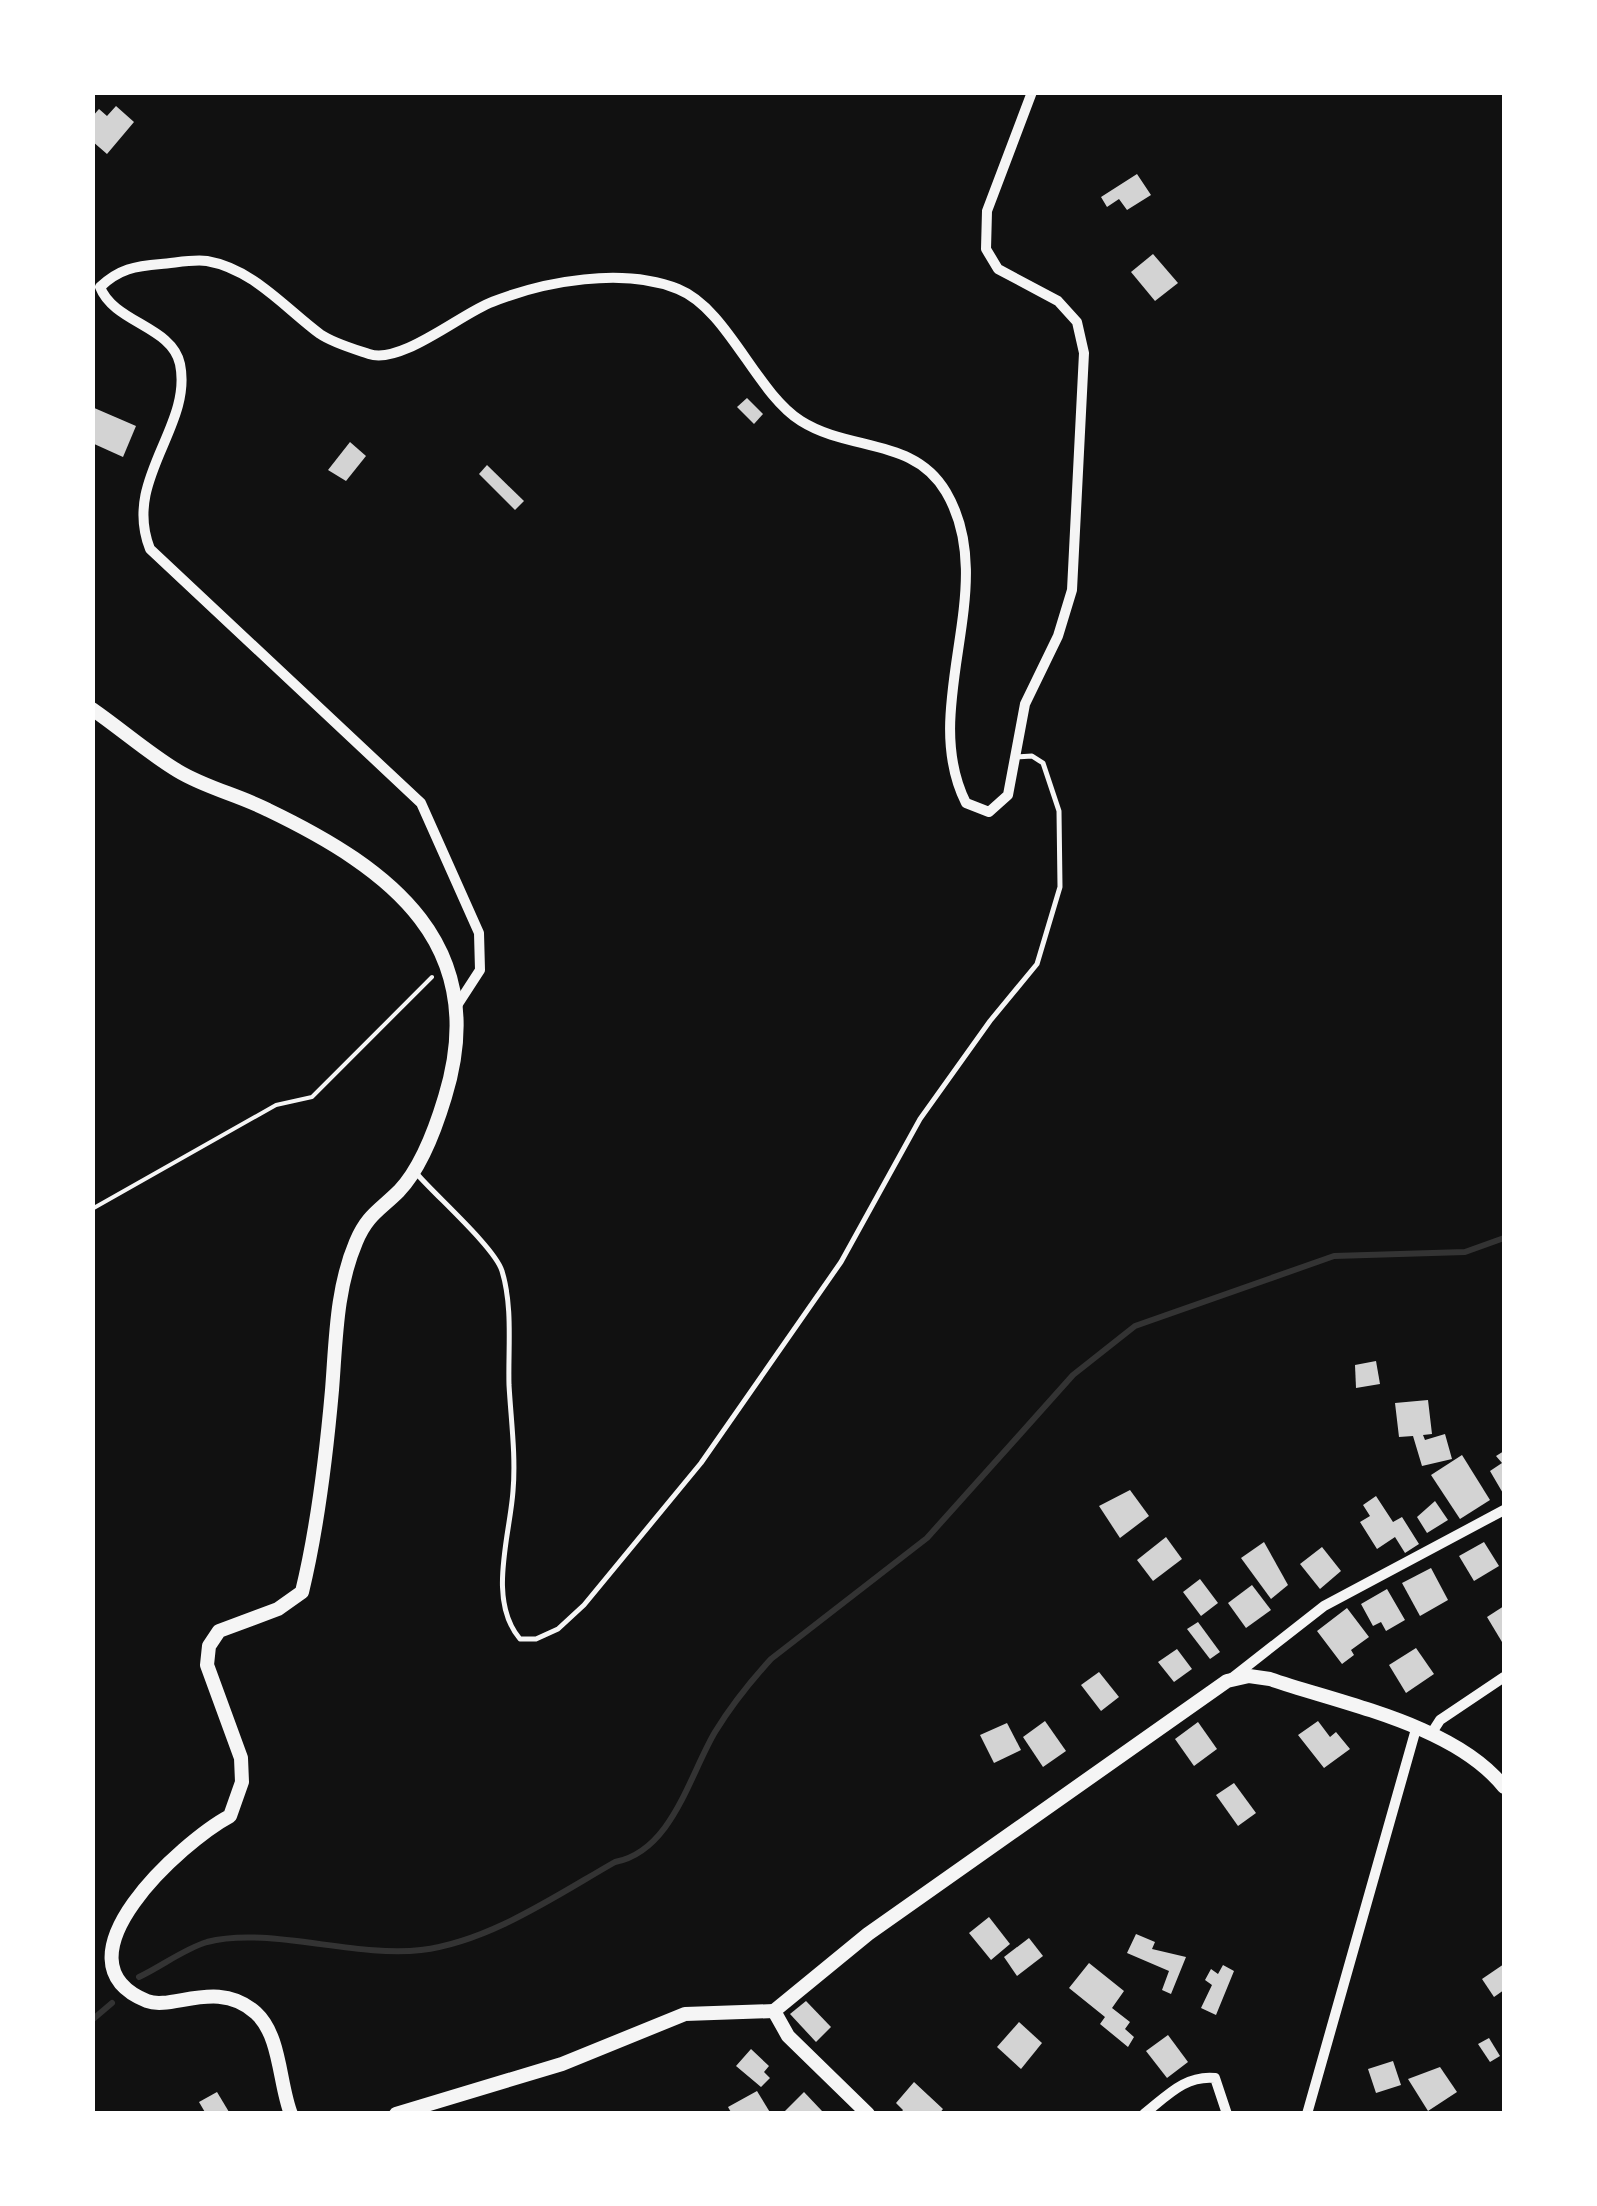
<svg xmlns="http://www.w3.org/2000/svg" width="1597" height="2206" font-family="'Roboto Condensed',sans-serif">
  <rect width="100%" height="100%" fill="#111"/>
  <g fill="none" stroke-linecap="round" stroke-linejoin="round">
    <g stroke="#333" stroke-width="6">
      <path d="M139 1977C162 1966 184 1949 207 1942 268 1926 355 1958 421 1950 489 1942 557 1895 615 1862 672 1851 689 1776 715 1732 731 1706 750 1682 771 1659L927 1538 1073 1375 1135 1326 1334 1256 1465 1252 1504 1238"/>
      <path d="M92 2020 112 2003"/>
    </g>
  </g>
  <g fill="#d3d3d3">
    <path d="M116 106 134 122 107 154 92 141V117L99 109 107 116Z"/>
    <path d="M1137 174 1151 195 1127 210 1119 199 1107 207 1101 197Z"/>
    <path d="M1153 254 1178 283 1155 301 1131 272Z"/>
    <path d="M747 398 763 414 754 424 737 407Z"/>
    <path d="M92 407 136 426 123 457 92 443Z"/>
    <path d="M350 442 366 456 346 481 328 470Z"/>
    <path d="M487 465 524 501 515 510 479 474Z"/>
    <path d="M1376 1361 1380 1384 1356 1388 1355 1365Z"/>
    <path d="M1428 1400 1432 1434 1423 1435 1425 1440 1445 1434 1452 1459 1422 1466 1413 1436 1399 1437 1395 1403Z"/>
    <path d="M1504 1451V1495L1490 1471 1502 1463 1496 1456Z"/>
    <path d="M1462 1455 1490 1500 1460 1519 1431 1475Z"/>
    <path d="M1130 1490 1149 1516 1120 1538 1099 1506Z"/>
    <path d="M1376 1496 1393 1522 1402 1517 1419 1544 1405 1553 1395 1537 1377 1549 1360 1522 1370 1516 1363 1505Z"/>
    <path d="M1435 1501 1448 1520 1427 1533 1417 1517Z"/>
    <path d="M1166 1537 1182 1559 1153 1581 1137 1560Z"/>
    <path d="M1264 1542 1288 1585 1271 1599 1241 1558Z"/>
    <path d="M1484 1542 1499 1566 1474 1581 1459 1556Z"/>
    <path d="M1322 1547 1341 1571 1320 1589 1300 1564Z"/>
    <path d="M1431 1568 1448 1600 1420 1616 1402 1583Z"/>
    <path d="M1200 1579 1218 1603 1201 1616 1183 1592Z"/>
    <path d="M1252 1585 1271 1610 1246 1628 1228 1603Z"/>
    <path d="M1387 1589 1405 1620 1386 1631 1381 1622 1373 1626 1361 1604Z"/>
    <path d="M1504 1606V1640L1502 1642 1487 1617Z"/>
    <path d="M1347 1608 1369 1637 1351 1650 1354 1655 1342 1664 1317 1631Z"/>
    <path d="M1198 1622 1220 1652 1210 1659 1187 1629Z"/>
    <path d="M1416 1648 1434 1674 1406 1693 1389 1665Z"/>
    <path d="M1177 1649 1192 1669 1174 1682 1158 1662Z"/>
    <path d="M1099 1672 1119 1697 1101 1711 1081 1685Z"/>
    <path d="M1045 1721 1066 1751 1043 1767 1023 1737Z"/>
    <path d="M1318 1721 1330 1737 1336 1732 1350 1749 1324 1768 1298 1735Z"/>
    <path d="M1198 1722 1217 1749 1194 1766 1175 1739Z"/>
    <path d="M1007 1723 1021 1750 994 1763 980 1735Z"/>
    <path d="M1234 1783 1256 1813 1238 1826 1216 1795Z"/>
    <path d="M989 1917 1010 1944 991 1960 969 1933Z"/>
    <path d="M1136 1934 1155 1942 1152 1949 1186 1957 1171 1994 1162 1990 1169 1971 1127 1953Z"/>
    <path d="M1029 1938 1043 1956 1017 1976 1004 1957Z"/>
    <path d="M1089 1963 1124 1991 1112 2008 1130 2022 1125 2029 1134 2037 1128 2047 1100 2024 1105 2017 1069 1988Z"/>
    <path d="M1504 1964V1990L1494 1997 1482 1979Z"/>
    <path d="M1223 1965 1234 1971 1216 2015 1201 2008 1212 1985 1205 1980 1211 1969 1218 1974Z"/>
    <path d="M806 2001 831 2027 816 2042 790 2014Z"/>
    <path d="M1019 2022 1042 2043 1021 2069 997 2047Z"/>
    <path d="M1168 2035 1188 2062 1167 2078 1146 2051Z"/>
    <path d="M1489 2038 1500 2056 1490 2062 1478 2044Z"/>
    <path d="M751 2049 769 2066 764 2072 770 2078 761 2087 736 2066Z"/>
    <path d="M1393 2061 1401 2085 1376 2093 1368 2069Z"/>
    <path d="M1440 2067 1457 2092 1428 2111 1408 2079Z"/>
    <path d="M914 2082 943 2109 939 2114H900L903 2110 896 2103Z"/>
    <path d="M757 2091 771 2114H732L728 2107Z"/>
    <path d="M217 2092 229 2112 206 2114 199 2102Z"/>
    <path d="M804 2092 822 2111 819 2114H782Z"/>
  </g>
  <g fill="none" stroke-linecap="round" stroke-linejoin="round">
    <path stroke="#f5f5f5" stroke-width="4" d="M92 1209 276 1105 312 1097 432 977"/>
    <path stroke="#f5f5f5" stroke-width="5" d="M417 1174C436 1196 495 1248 502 1271 513 1307 508 1348 509 1385 511 1420 516 1456 513 1491 510 1536 487 1600 520 1639H536L558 1629 584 1605 701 1463 841 1262 920 1119 990 1021 1037 964 1060 887 1059 811 1043 763 1032 756 1016 757"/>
    <g stroke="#f5f5f5" stroke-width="10">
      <path d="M456 1007 480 970 479 933 421 803 150 549C122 479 193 427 180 364 172 326 114 323 100 287 119 269 135 266 161 264 175 263 193 259 207 261 253 269 285 308 320 334 333 343 354 349 369 354 401 365 462 313 492 302 545 281 623 267 678 289 728 309 756 393 801 421 850 452 914 437 946 492 1002 587 917 706 966 803L989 812 1008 795 1025 704 1058 636 1072 590 1084 353 1077 322 1058 301 998 269 986 249 987 211 1032 92"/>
      <path d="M1232 1678 1324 1606 1504 1510"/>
      <path d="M1431 1734 1440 1720 1504 1677"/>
      <path d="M1144 2114C1167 2096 1185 2075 1215 2078L1227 2114"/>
      <path d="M1307 2114 1416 1729"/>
    </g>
    <g stroke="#f5f5f5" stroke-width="14">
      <path d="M92 709C121 729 148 753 178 771 206 788 239 795 268 810 391 869 492 945 445 1097 436 1127 421 1168 399 1191 380 1210 367 1215 356 1242 336 1289 336 1340 332 1390 326 1458 318 1526 302 1592L278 1609 219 1631 209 1646 207 1665 241 1758 242 1782 230 1816C183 1841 48 1961 147 2001 172 2011 218 1978 256 2013 281 2036 279 2084 291 2114"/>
      <path d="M774 2011 868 1934 1227 1681 1249 1676 1270 1679C1343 1704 1455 1725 1504 1787"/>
      <path d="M774 2011 788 2036 868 2114"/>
      <path d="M396 2114 562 2064 685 2014 774 2011"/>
    </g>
  </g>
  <rect width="1597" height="2206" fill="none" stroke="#ffffff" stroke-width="190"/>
</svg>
